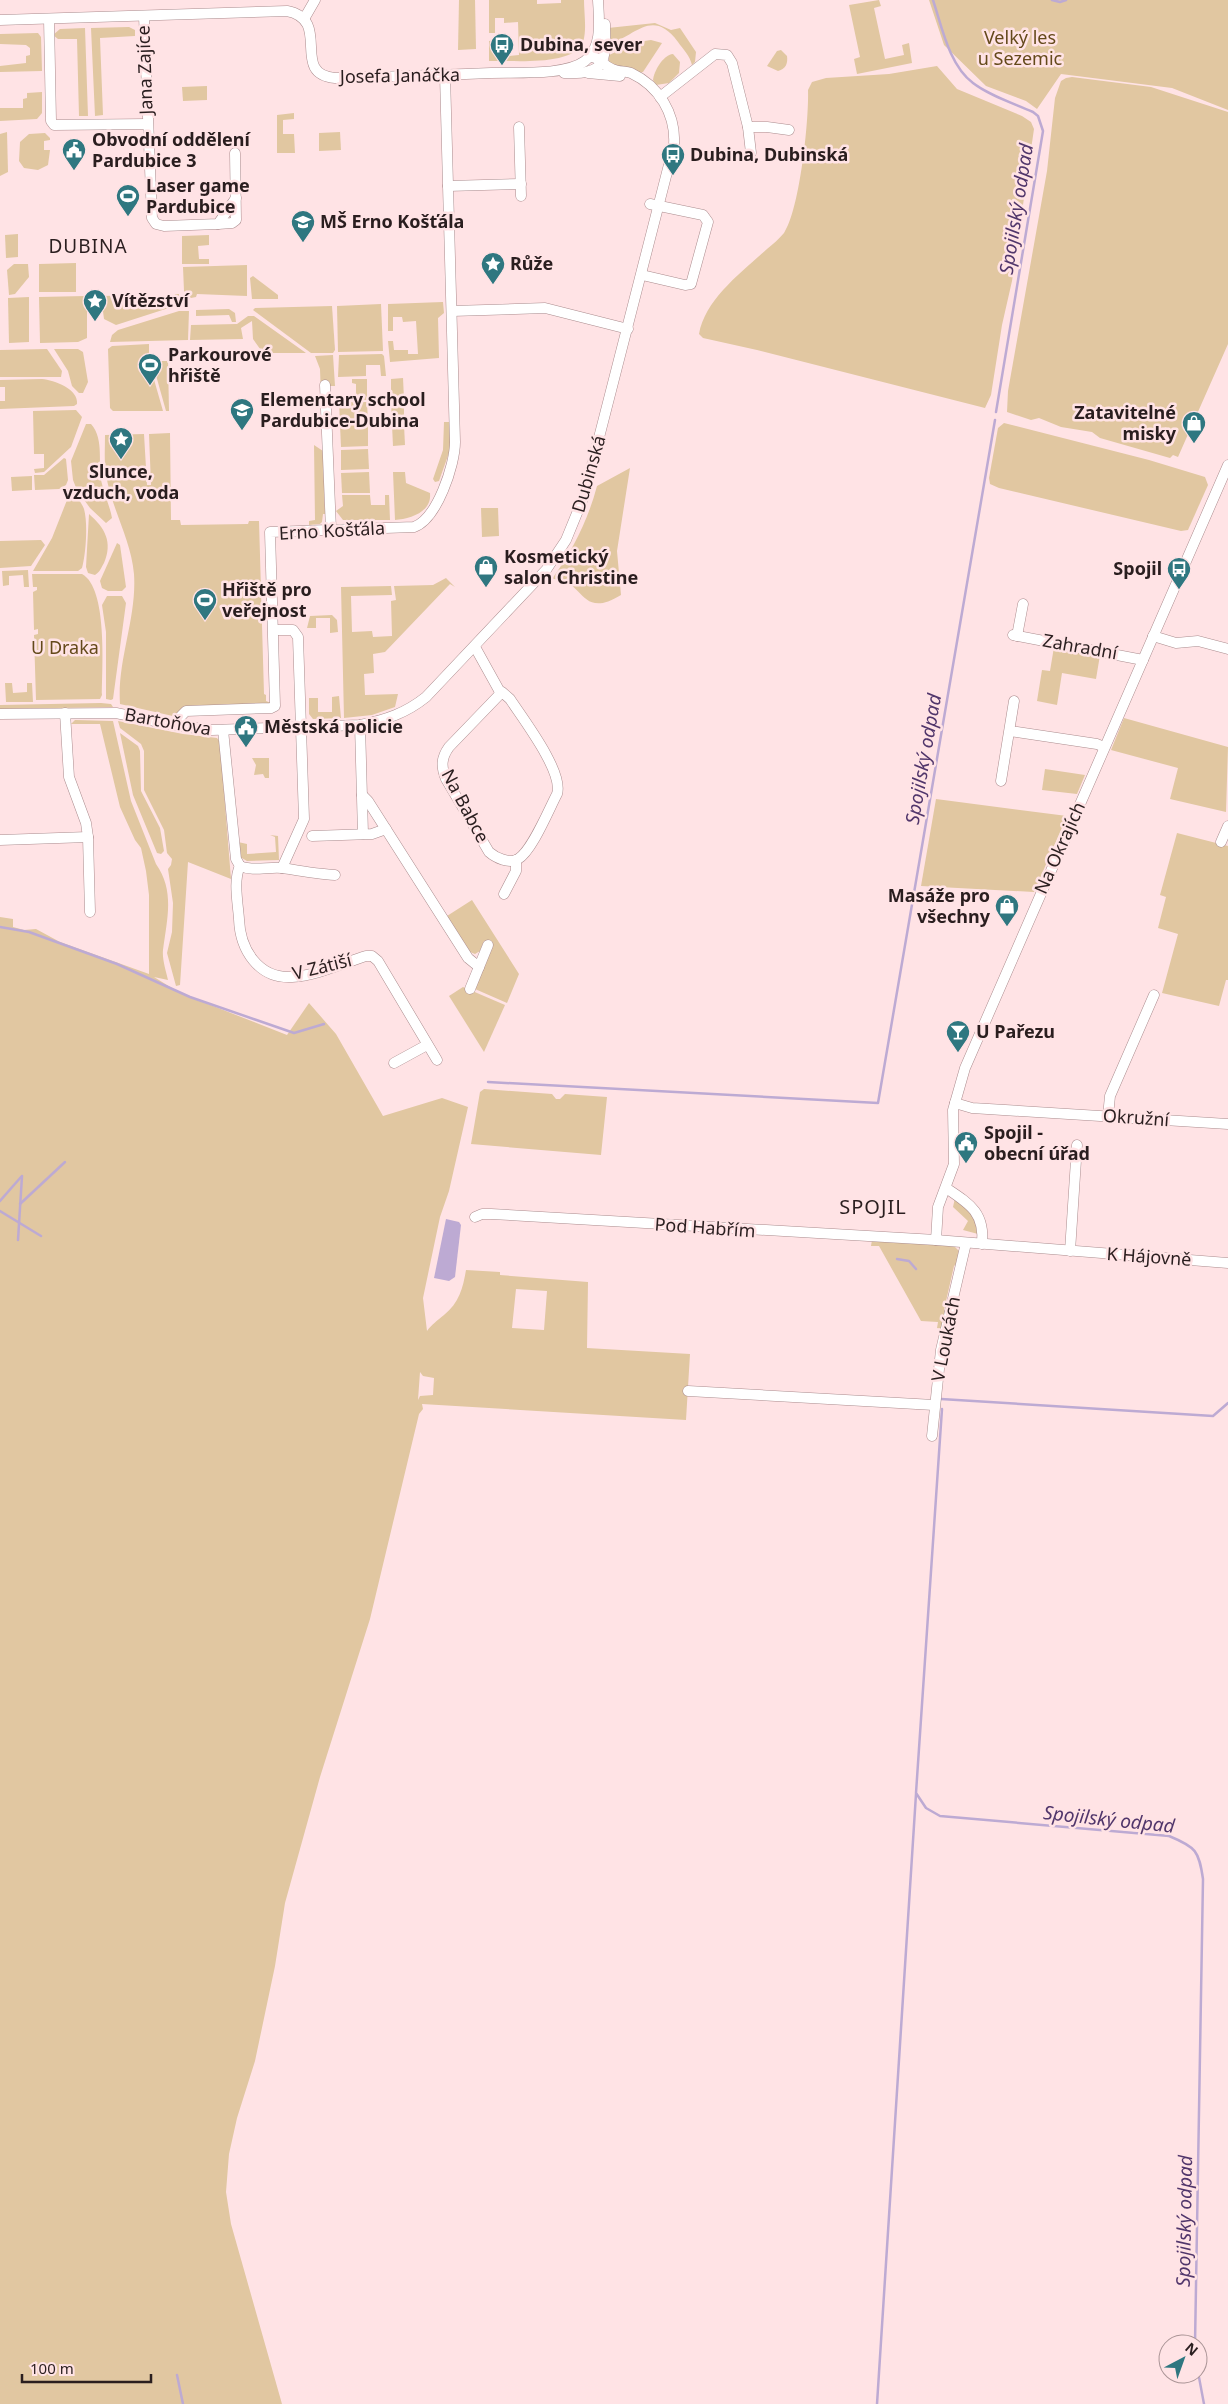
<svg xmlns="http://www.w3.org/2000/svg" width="1228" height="2404" font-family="'Noto Sans',sans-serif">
  <rect width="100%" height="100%" fill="#ffe3e5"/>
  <g fill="#e1c7a1" fill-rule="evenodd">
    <path d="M459 0H475L476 49 458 50Z"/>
    <path d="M489 0H537V4L561 3V0H584C584 13 587 30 583 42 573 67 512 60 489 61V41L495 40V51H509V56L519 55 518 22 504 23V18H495V33H489Z"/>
    <path d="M879 0 881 6 874 8 885 59 904 55 902 45 909 43 912 63 857 74 854 59 860 57 849 5Z"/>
    <path d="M929 0H1228V110L1172 88 1061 74 1037 109 1026 101 986 86 944 45Z"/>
    <path d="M655 23 671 30 680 28 696 52 695 62 692 65C690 56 683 49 678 42 652 7 635 37 609 44L608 28Z"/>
    <path d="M129 27 135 30V36L100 38 103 115 95 116 91 28Z"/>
    <path d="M85 28 88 116H79L77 39H58L53 35 60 29Z"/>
    <path d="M38 33 41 37 42 71 0 72V66L26 63V56L30 55V48L26 45 0 44V34Z"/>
    <path d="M651 40 662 43 643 72 639 73 609 63V55L638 42Z"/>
    <path d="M781 50 787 56C788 63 786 69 778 71L767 66 777 51Z"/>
    <path d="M673 54 680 62 679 73 669 83 656 85 653 80C654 71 663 55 673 54Z"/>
    <path d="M937 66 957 89 1022 116 1031 122 1034 129 1012 281 1002 325 991 395 985 408 757 350 703 338 699 334C705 299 743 271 767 249 773 244 779 239 784 233 800 209 809 120 808 90L812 82 826 78 889 74Z"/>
    <path d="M1072 77 1151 87 1228 112V344L1178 457 1173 455 1170 458 1100 438 1092 432 1061 427 1039 418 1031 420 1007 412 1008 391 1047 171 1055 98 1061 81 1066 78Z"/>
    <path d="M207 86V100L183 101 182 87Z"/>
    <path d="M42 92V113L37 119 0 121V108H23V99L27 98V93Z"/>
    <path d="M294 113V119L283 120V134H294L295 153H277V115Z"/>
    <path d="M7 132 8 172 0 176V134Z"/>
    <path d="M340 132 341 150 319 151V133Z"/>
    <path d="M45 133 50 138V140L44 141V150H50L48 165 38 170 24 168 19 161 20 142 29 134Z"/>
    <path d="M18 234V257L6 258 5 235Z"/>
    <path d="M209 235V245L198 246 199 259H209V264H182V236Z"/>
    <path d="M76 263V292H39V264Z"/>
    <path d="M14 264H28L29 277 15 294 9 295 7 270Z"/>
    <path d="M247 265V296L197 294 196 297 191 298 184 291 183 267Z"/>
    <path d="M253 276 278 295V299H252L250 278Z"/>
    <path d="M175 294H179L178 305 116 325 104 319 101 296 155 295 161 296V306H174Z"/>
    <path d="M85 296 87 298V338L78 342 40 343 39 297Z"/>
    <path d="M29 297V342L9 343 8 298Z"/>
    <path d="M443 302 444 313 438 318 439 358 390 362 388 341H393L394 350H408V354H418L416 321 403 322 402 317H393V331H388V304Z"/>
    <path d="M381 304 383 351 338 352 337 306Z"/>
    <path d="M332 306 335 350 333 353H311L253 310 255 308Z"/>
    <path d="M229 309 235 313 236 322H232L229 315 196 316V310Z"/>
    <path d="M179 311H189L188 340 110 342 112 335 118 330Z"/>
    <path d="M248 316H254L306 353H263L253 339 252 321 241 328 243 339 190 340 191 325 237 324Z"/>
    <path d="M149 344V362L163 411H113L110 408 108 349 112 346Z"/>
    <path d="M47 349 62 371 61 377H0V350Z"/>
    <path d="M54 349H78L83 352 88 382 83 393H79L72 386 68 371Z"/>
    <path d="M382 354 384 356 386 376H381L380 365H366V376L338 377 339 355Z"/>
    <path d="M333 355 335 386H329L321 397 320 369 315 356Z"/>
    <path d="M152 361H168L169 411H166Z"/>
    <path d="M403 378 404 399H391V379Z"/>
    <path d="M42 379C54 380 79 389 77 404L74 406 0 409V401H5V387H0V380Z"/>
    <path d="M352 379H367V400H353V394H356V384L352 383Z"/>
    <path d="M404 401V422H392L391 402Z"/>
    <path d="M339 402H367L368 423H340Z"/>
    <path d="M76 410 82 417 71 447 44 472 35 473 34 469 44 468V454H34L33 411Z"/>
    <path d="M444 422H450V450L439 481 435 482 433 479 443 450Z"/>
    <path d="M1004 423 1149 460 1205 477 1208 485 1188 530 1181 531 999 488 990 484 989 478 998 428Z"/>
    <path d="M86 424H91C105 440 97 464 102 484 104 495 110 506 112 518L106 523 90 508 77 490 73 480 71 461Z"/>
    <path d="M340 425H368V446L341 447Z"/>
    <path d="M392 425H404L405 445 393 446Z"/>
    <path d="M170 433 171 520H180L181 525 248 524 249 521H259L264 694 266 695V701L271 703 177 717 120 704C117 660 137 618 134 574 131 539 111 508 106 474 104 461 105 448 105 435L144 434 147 485H151L149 434Z"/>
    <path d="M314 445 323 451 325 514H323L322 522 320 524 309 525V521L315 520Z"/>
    <path d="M368 449 369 469 341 470V450Z"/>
    <path d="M64 458 66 459 68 480 66 485 59 489 35 490 34 475H44Z"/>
    <path d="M630 468 617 551 621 595C579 621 585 578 552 579 573 550 588 520 597 486Z"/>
    <path d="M369 472 370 493H342L341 473Z"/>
    <path d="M393 472H405L406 483 430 493C432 512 410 519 395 520Z"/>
    <path d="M32 476V490L12 491 11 477Z"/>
    <path d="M73 493C77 498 82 503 84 509 88 523 86 554 82 568L78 571H33L52 538 69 495Z"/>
    <path d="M342 495H370L371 505H385V495H389L390 520H343L336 511 343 506Z"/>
    <path d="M481 508H498L499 536 482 537Z"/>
    <path d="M89 514C105 528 113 542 104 563 101 568 100 572 95 575L88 573 86 567Z"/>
    <path d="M41 540 45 545 31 566 0 568V541Z"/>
    <path d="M117 543 120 545 126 587 122 591H108L102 588 100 581Z"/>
    <path d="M28 570 29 587H24L23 575 9 576V585L3 586 2 571Z"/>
    <path d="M32 574H82C108 588 102 669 102 695L100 699 36 700 34 635 38 634V629L34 630 33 592 37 590V587H33Z"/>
    <path d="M446 578 455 587 450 584 385 652 373 654 374 673 364 674 365 695 398 694 395 707 372 715 344 718 341 587 391 586 392 595 351 596 352 632 372 631 373 637 392 636 391 601 396 600 394 586 433 585Z"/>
    <path d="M107 596H122L126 603 113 699 111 700 106 699V632L102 605Z"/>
    <path d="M332 615 337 620 338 632 330 633V618H316V628H307L310 616Z"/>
    <path d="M1054 647 1100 655 1096 679 1062 673 1057 705 1037 701 1042 670 1050 671Z"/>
    <path d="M5 683H12L13 693 27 692V683H32L33 702H6Z"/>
    <path d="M339 696 341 718 313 719 309 714V698H318V712H332V697Z"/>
    <path d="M101 703 111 704 113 707 0 709V705Z"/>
    <path d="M1124 718 1228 747 1226 812 1170 799 1178 768 1111 750Z"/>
    <path d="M75 720 113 721 131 801 156 864C175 891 167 919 163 950 162 959 166 971 168 980L154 977 180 993 287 1035 309 1003 336 1034 383 1116 442 1098 468 1107 449 1191 440 1217 423 1298 427 1331C432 1324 437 1321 444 1315 459 1303 463 1288 466 1270L500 1272V1275L588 1282 587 1348 690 1354 686 1420 422 1404 423 1409 419 1414 370 1619 320 1777 285 1903 275 1966 255 2061 237 2118 229 2154 226 2192 231 2224 282 2404H0V917L13 919V927L24 930 36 929 60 942 149 974V895L146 871 141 848 135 840 120 807 100 724H71ZM516 1289 547 1291 544 1330 512 1328ZM420 1372 423 1376 434 1378 433 1395 420 1396 418 1400Z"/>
    <path d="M118 721 183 734 217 738 220 742 231 879 188 862 180 985 176 986 167 953 172 932 173 903 168 869 171 865 172 859 167 853 164 830 144 790V751L141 744 120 728Z"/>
    <path d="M120 733 138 746 140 751 141 791 160 828 164 851 161 854 157 853 133 795Z"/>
    <path d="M252 758H269V778H265L263 774 254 775 256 765Z"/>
    <path d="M1045 769 1085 775 1077 794 1042 790Z"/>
    <path d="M936 799 1067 816 1034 892 921 886Z"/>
    <path d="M1177 833 1228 846V980H1226L1219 1006 1162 993 1178 934 1158 928 1166 897 1160 895Z"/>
    <path d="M270 835 278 836 279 860 247 861 240 857 238 842 247 844V854L276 852 275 837Z"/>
    <path d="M472 900 519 974 507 1003 475 989 493 946 484 941 480 951 475 954 470 952 447 916Z"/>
    <path d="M463 987 505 1005 484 1052 449 996Z"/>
    <path d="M484 1089 552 1094 556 1099H560L565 1094 607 1097 601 1155 471 1144 480 1092Z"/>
    <path d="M955 1198C968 1207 977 1217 978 1234L963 1230 968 1221 953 1207Z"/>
    <path d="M872 1240 953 1245 961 1253 959 1262 954 1266 944 1310 947 1313 942 1329 937 1328 938 1322 921 1321 879 1246H871Z"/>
  </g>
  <path fill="#bdaad3" d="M446 1219 459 1222 461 1225 455 1277 449 1281 434 1278Z"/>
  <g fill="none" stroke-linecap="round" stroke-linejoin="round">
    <g stroke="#bdaad3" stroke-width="2.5">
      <path d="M933 0C942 27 949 65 973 83 990 96 1013 103 1033 112L1038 116 1043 131 996 412"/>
      <path d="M1052 0 1060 2 1066 0"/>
      <path d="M0 927 29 932 117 964 190 997 294 1033 324 1024"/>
      <path d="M488 1082 878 1103 995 420"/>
      <path d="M0 1201 21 1177"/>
      <path d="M20 1204 65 1162"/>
      <path d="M0 1211 41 1236"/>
      <path d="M18 1240 22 1176"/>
      <path d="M897 1259 909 1261 916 1269"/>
      <path d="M941 1399 1213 1416 1228 1403"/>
      <path d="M942 1409 916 1793 926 1808 940 1816 1169 1836C1196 1847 1199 1851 1203 1879L1195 2344"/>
      <path d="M1198 2372 1204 2404"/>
      <path d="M177 2375 183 2404"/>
      <path d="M877 2404 916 1794"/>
    </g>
    <g stroke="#ab8c8e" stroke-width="11">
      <g id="minor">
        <path d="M144 16 152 218 156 224 164 226 218 224 236 198"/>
        <path d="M49 19 51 121 54 125 147 124"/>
        <path d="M304 19 315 0"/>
        <path d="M0 20 287 11C333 20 289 74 335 78 387 77 439 75 491 73 516 72 565 76 585 61 603 47 599 20 598 0"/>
        <path d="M564 73C607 75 606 61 605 24"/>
        <path d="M588 73 620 76"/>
        <path d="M660 97 715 54 727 55 732 63 748 127 751 153"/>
        <path d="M519 127 521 196"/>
        <path d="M748 127H767L789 130"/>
        <path d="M448 186 521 184"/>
        <path d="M218 224 232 223 236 220 235 153"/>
        <path d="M642 275 685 285 691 284 708 222 703 215 650 204"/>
        <path d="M452 311 545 308 628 329"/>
        <path d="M325 385 331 530"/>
        <path d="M274 630H293L298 637 304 819 282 868"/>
        <path d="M1013 635 1143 660"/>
        <path d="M1017 636 1023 604"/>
        <path d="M1153 636 1176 643 1198 641 1228 649"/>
        <path d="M475 647 500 692"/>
        <path d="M502 692 510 699C523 719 564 772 557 794 549 809 532 851 518 859 509 864 496 858 489 852L446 779C441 767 441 758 449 747Z"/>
        <path d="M65 713 69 777 86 823 88 837"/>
        <path d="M0 714 116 713 179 726 212 730 360 725C386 720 406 713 426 697L546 570 566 540 584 496 674 145C676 114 659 86 631 73 625 71 618 72 612 69 602 65 601 57 589 57"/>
        <path d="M360 725 363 834"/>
        <path d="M179 726 181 716 186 711 271 708 275 706 270 532 414 527C437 519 455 465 455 442L445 75"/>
        <path d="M223 730 236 859 240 866"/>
        <path d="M1010 731 1097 744 1104 747"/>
        <path d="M1001 781 1014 701"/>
        <path d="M362 795 368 801 468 958 479 967"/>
        <path d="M312 836 372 834 386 829"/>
        <path d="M0 840 88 837 90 912"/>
        <path d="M1221 842 1228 826"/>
        <path d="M240 866C233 880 238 904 239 919 240 949 258 979 292 977 315 976 344 963 366 956H372L378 961 437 1060"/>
        <path d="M240 866C253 872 270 866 283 868 301 871 317 874 335 875"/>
        <path d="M504 894 516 871V860"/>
        <path d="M470 989 488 945"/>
        <path d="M394 1063 427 1045"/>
        <path d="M955 1103 972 1108 1228 1124"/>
        <path d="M1108 1116 1110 1096 1154 995"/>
        <path d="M946 1188C970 1204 985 1213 982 1244"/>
        <path d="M475 1217 482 1214H491L936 1240 1228 1263"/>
        <path d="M936 1240 938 1207 954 1164 953 1110 965 1068 1228 465"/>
        <path d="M1070 1251 1077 1145"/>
        <path d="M688 1391 934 1405"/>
        <path d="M932 1436 941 1350 966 1243"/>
      </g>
    </g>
    <use href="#minor" stroke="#fff" stroke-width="10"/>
  </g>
  <defs>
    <g id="bus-pin" transform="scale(1.25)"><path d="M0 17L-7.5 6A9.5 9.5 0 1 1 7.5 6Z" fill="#2f7780" stroke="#ffe3e5"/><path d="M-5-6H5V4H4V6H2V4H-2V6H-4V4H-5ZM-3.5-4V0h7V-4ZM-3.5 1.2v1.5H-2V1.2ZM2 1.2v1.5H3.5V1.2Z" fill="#fff"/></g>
    <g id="civic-pin" transform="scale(1.25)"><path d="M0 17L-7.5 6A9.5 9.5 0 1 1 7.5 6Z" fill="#2f7780" stroke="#ffe3e5"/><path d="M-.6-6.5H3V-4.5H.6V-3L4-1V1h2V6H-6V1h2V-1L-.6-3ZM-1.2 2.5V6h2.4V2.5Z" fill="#fff"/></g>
    <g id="stadium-pin" transform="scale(1.25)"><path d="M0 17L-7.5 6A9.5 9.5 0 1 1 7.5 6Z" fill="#2f7780" stroke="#ffe3e5"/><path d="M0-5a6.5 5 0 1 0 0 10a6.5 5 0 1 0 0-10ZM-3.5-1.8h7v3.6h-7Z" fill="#fff"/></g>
    <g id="school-pin" transform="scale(1.25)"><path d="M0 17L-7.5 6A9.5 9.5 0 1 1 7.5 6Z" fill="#2f7780" stroke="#ffe3e5"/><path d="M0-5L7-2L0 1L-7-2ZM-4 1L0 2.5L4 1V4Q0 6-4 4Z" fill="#fff"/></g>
    <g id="sight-pin" transform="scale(1.25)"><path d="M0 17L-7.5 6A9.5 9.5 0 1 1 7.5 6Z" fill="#2f7780" stroke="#ffe3e5"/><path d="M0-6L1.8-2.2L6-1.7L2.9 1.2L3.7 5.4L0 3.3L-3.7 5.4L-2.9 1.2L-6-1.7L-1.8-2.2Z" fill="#fff"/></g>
    <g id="shop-pin" transform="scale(1.25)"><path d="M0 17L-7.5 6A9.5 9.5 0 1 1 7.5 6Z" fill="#2f7780" stroke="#ffe3e5"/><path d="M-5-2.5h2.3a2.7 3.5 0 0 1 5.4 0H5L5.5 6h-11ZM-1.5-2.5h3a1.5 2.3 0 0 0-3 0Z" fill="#fff"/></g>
    <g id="bar-pin" transform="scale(1.25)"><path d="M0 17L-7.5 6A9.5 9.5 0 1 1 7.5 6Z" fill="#2f7780" stroke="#ffe3e5"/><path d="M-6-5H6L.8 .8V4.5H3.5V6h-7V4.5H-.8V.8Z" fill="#fff"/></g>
  </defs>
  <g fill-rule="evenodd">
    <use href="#bus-pin" x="502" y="45"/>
    <use href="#civic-pin" x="74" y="150"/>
    <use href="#bus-pin" x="673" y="155"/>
    <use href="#stadium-pin" x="128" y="196"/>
    <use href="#school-pin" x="303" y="222"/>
    <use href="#sight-pin" x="493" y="264"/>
    <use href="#sight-pin" x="95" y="301"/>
    <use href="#stadium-pin" x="150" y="365"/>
    <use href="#school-pin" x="242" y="410"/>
    <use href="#shop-pin" x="1194" y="423"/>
    <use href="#sight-pin" x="121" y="439"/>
    <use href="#shop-pin" x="486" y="567"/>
    <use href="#bus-pin" x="1179" y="569"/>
    <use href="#stadium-pin" x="205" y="600"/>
    <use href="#civic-pin" x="246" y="727"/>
    <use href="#shop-pin" x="1007" y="906"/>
    <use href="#bar-pin" x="958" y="1032"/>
    <use href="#civic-pin" x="966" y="1143"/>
  </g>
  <g text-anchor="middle" stroke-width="5" stroke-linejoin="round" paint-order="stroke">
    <g font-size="18" fill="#64491a" stroke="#ffe3e5">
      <text x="1020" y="44">Velký les<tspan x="1020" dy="21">u Sezemic</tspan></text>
      <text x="65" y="654">U Draka</text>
    </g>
    <g font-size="18" font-weight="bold" fill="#2a1e1f" stroke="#ffe3e5" text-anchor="start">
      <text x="520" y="51">Dubina, sever</text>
      <text x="92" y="146">Obvodní oddělení<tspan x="92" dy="21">Pardubice 3</tspan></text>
      <text x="690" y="161">Dubina, Dubinská</text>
      <text x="146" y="192">Laser game<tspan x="146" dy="21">Pardubice</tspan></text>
      <text x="320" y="228">MŠ Erno Košťála</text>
      <text x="510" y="270">Růže</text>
      <text x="112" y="307">Vítězství</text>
      <text x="168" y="361">Parkourové<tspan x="168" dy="21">hřiště</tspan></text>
      <text x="260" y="406">Elementary school<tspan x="260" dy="21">Pardubice-Dubina</tspan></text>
      <text x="1176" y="419" text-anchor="end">Zatavitelné<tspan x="1176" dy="21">misky</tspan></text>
      <text x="121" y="478" text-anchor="middle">Slunce,<tspan x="121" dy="21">vzduch, voda</tspan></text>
      <text x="504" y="563">Kosmetický<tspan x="504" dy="21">salon Christine</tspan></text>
      <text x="1162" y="575" text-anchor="end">Spojil</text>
      <text x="222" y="596">Hřiště pro<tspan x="222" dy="21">veřejnost</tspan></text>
      <text x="264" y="733">Městská policie</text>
      <text x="990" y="902" text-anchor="end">Masáže pro<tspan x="990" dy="21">všechny</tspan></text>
      <text x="976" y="1038">U Pařezu</text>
      <text x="984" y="1139">Spojil -<tspan x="984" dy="21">obecní úřad</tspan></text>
    </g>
    <g font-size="18" fill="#2a1e1f" stroke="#ffe3e5">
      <text transform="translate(145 70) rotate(-92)" y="6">Jana Zajíce</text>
      <text transform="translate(400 76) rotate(-1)" y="6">Josefa Janáčka</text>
      <text transform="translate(589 474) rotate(-74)" y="6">Dubinská</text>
      <text transform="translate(332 531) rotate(-3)" y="6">Erno Košťála</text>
      <text transform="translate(1080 647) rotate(10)" y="6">Zahradní</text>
      <text transform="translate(168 722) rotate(10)" y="6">Bartoňova</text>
      <text transform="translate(465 806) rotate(62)" y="6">Na Babce</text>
      <text transform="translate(1060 848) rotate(-66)" y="6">Na Okrajích</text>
      <text transform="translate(322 967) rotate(-14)" y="6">V Zátiší</text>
      <text transform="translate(1136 1118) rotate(4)" y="6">Okružní</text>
      <text transform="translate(705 1228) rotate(4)" y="6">Pod Habřím</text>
      <text transform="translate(1149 1257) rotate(4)" y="6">K Hájovně</text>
      <text transform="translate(946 1339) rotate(-79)" y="6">V Loukách</text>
    </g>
    <g font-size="19" font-style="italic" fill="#51366b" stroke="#ffe3e5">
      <text transform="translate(1016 209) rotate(-81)" y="7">Spojilský odpad</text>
      <text transform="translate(923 759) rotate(-80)" y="7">Spojilský odpad</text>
      <text transform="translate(1109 1819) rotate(6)" y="7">Spojilský odpad</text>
      <text transform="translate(1184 2221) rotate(-89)" y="7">Spojilský odpad</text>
    </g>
    <g font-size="19" letter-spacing="1" fill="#2a1e1f" stroke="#ffe3e5">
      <text x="88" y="253">DUBINA</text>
    </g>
    <g font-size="20" letter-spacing="1" fill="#2a1e1f" stroke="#ffe3e5">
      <text x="873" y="1214">SPOJIL</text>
    </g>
  </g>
  <g transform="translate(1183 2359) rotate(41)"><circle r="24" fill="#ffe3e5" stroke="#aa9496"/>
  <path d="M0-4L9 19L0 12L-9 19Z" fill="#2f7780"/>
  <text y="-8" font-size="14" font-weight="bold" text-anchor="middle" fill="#2a1e1f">N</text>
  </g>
  <path d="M22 2374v8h129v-8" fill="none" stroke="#2a1e1f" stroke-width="2.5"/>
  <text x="30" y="2374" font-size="15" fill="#2a1e1f" stroke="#ffe3e5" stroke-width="4" paint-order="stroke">100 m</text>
</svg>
